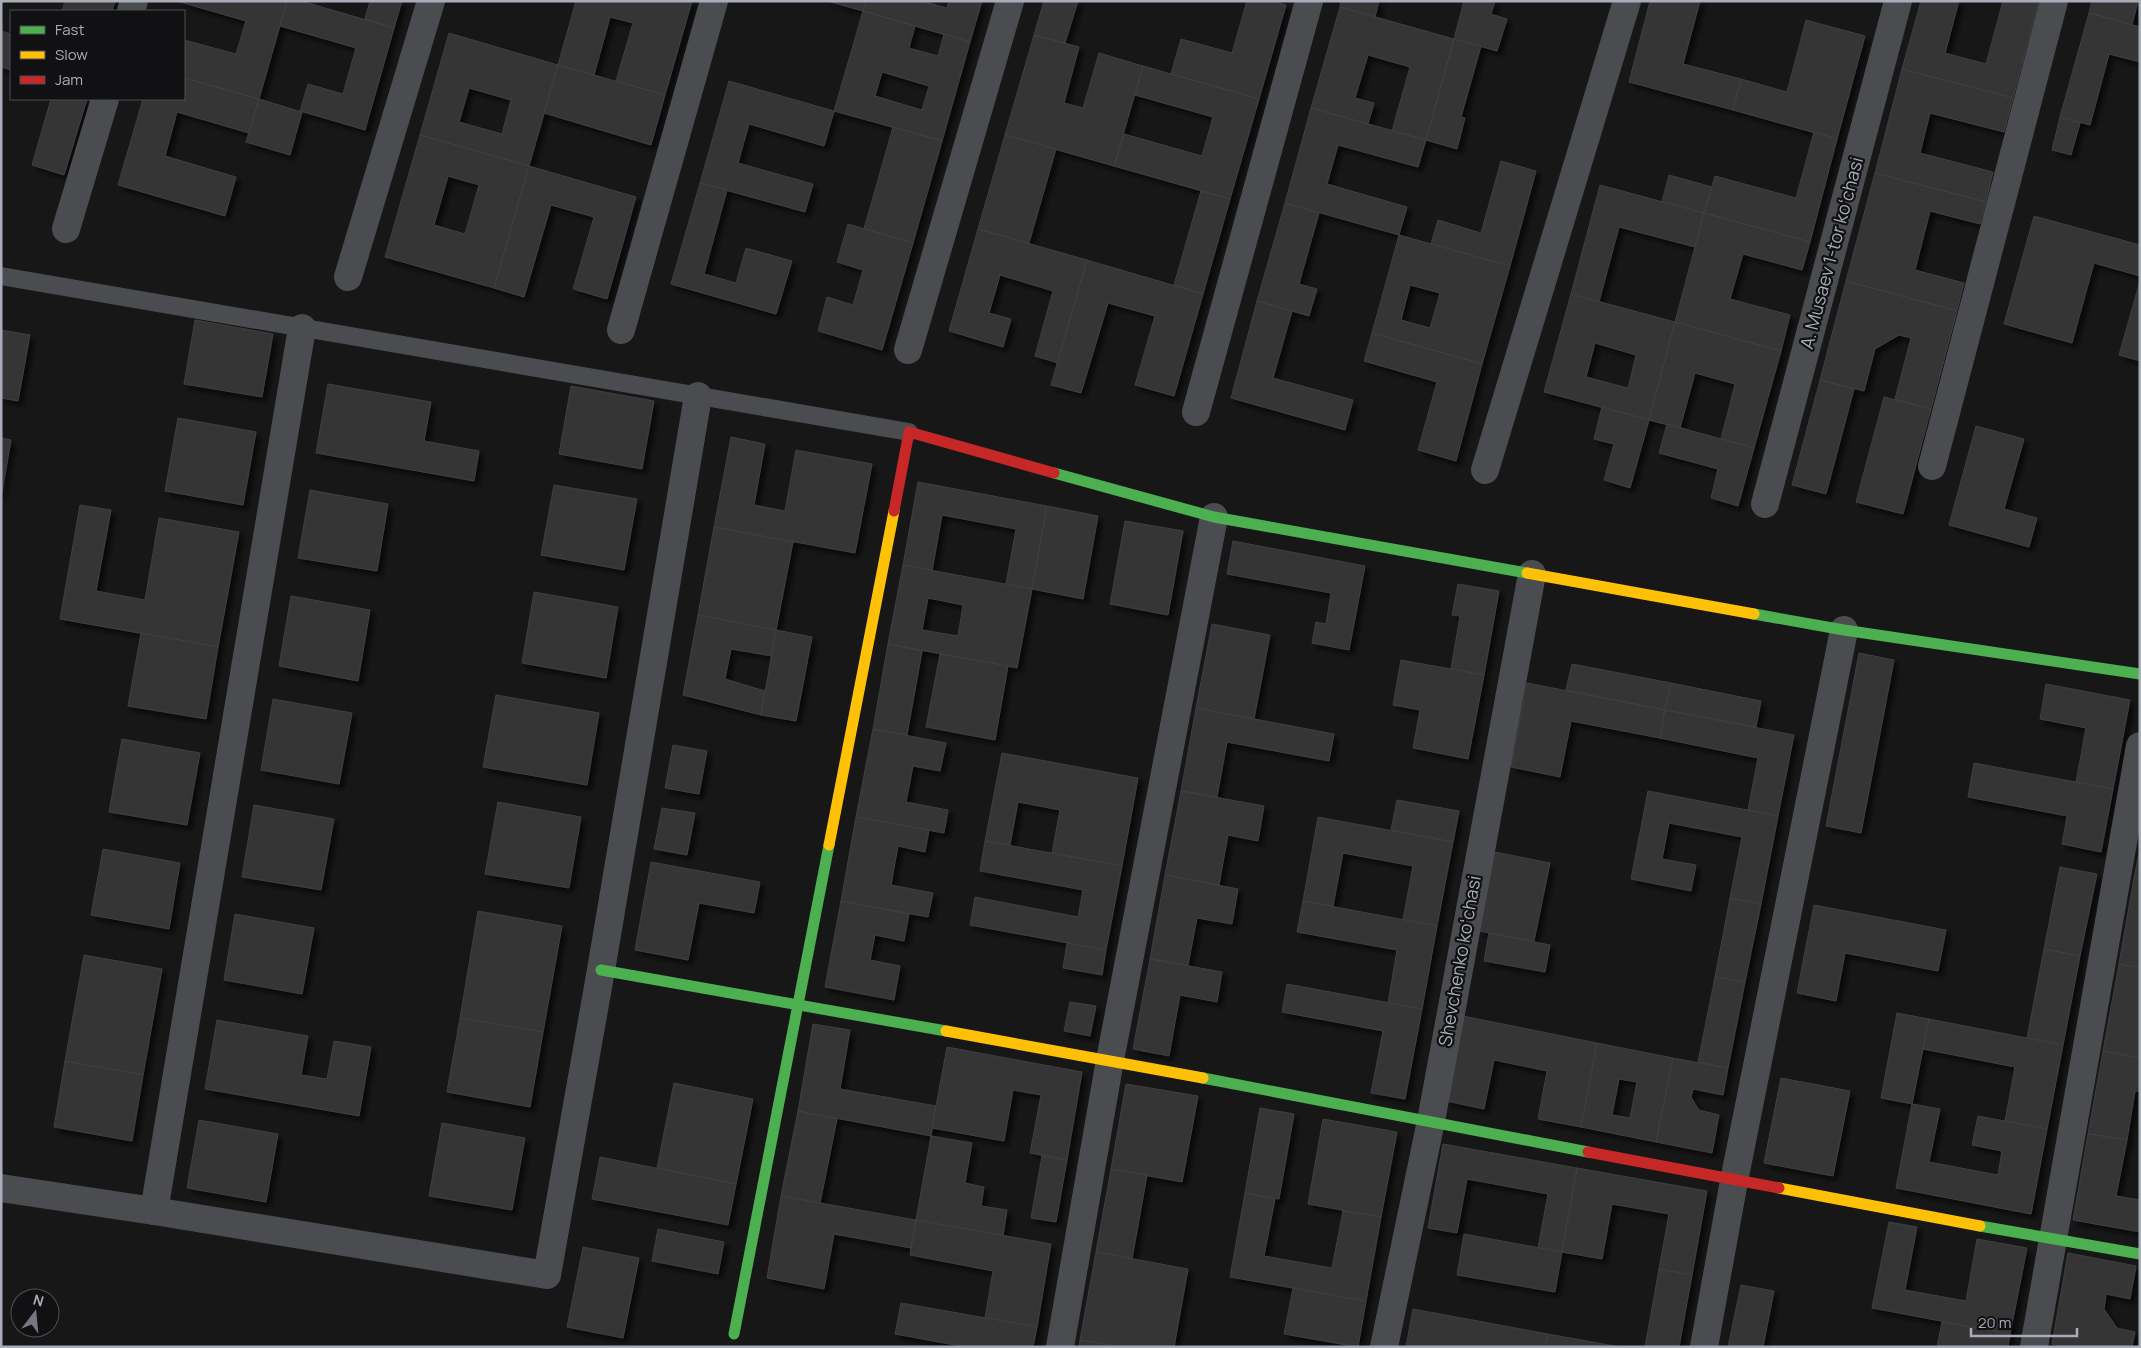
<svg xmlns="http://www.w3.org/2000/svg" width="2141" height="1348" font-family="Manrope,sans-serif">
  <defs>
    <filter id="shadow"><feDropShadow dx="4.5" dy="4.5" stdDeviation="2.5" flood-color="#0009"/></filter>
  </defs>
  <rect width="100%" height="100%" fill="#171717"/>
  <g fill="#353536" stroke="#3f4043" fill-rule="evenodd" filter="url(#shadow)">
    <path d="M65 1H115L112 11H62Z"/>
    <path d="M177 1H287L259 99 184 78V40L236 54 246 21Z"/>
    <path d="M287 1H301L394 28 365 130 300 111 308 84 343 94 356 48 280 26Z"/>
    <path d="M370 1H402L394 28 365 19Z"/>
    <path d="M576 1H692L665 95 616 81 633 23 610 17 594 75 558 65Z"/>
    <path d="M827 1H866L863 11Z"/>
    <path d="M866 1H922L947 8 949 1H982L970 42 863 11Z"/>
    <path d="M1044 1H1078L1065 43 1034 35Z"/>
    <path d="M1247 1H1272L1286 5 1259 99 1171 74 1181 39 1232 53Z"/>
    <path d="M1341 1H1379L1375 17 1340 7Z"/>
    <path d="M1464 1H1495L1491 14 1507 19 1497 51 1454 39Z"/>
    <path d="M1650 1H1700L1683 64 1741 79 1733 110 1629 82Z"/>
    <path d="M1921 1H1959L1945 53 1986 64 2003 1H2039L2013 98 1902 69Z"/>
    <path d="M2092 1H2138L2132 25 2089 13Z"/>
    <path d="M1340 7 1454 39 1426 140 1392 131 1410 67 1368 55 1355 98 1374 103 1368 124 1311 108Z"/>
    <path d="M863 11 915 26 909 48 938 56 944 34 970 42 942 141 834 111ZM882 72 929 86 922 110 875 96Z"/>
    <path d="M2089 13 2140 27V62L2109 54 2090 125 2060 117Z"/>
    <path d="M1806 20 1865 36 1837 139 1733 110 1741 79 1787 92Z"/>
    <path d="M1 31 11 34V70L1 67Z"/>
    <path d="M449 33 558 65 529 166 420 135ZM469 88 511 100 502 134 459 122Z"/>
    <path d="M1034 35 1079 47 1064 103 1083 108 1099 53 1143 66 1114 166 1005 135Z"/>
    <path d="M1454 39 1481 46 1461 117 1465 118 1457 149 1426 140Z"/>
    <path d="M558 65 665 95 651 145 544 113Z"/>
    <path d="M1143 66 1259 99 1230 199 1114 166 1124 134 1202 156 1213 117 1135 95Z"/>
    <path d="M1902 69 2013 98 2004 132 1930 113 1920 153 1993 172 1986 202 1875 173Z"/>
    <path d="M184 78 259 99 249 133 177 112 165 156 236 177 225 216 118 185 143 99H184Z"/>
    <path d="M729 81 834 111 824 146 749 124 738 163 813 184 805 212 700 183Z"/>
    <path d="M51 99H87L64 175 32 165Z"/>
    <path d="M259 99 302 112 290 155 246 142Z"/>
    <path d="M1311 108 1426 140 1418 167 1338 145 1327 184 1407 207 1399 235 1285 203Z"/>
    <path d="M2060 117 2080 123 2071 155 2052 150Z"/>
    <path d="M893 127 942 141 913 243 864 229Z"/>
    <path d="M1814 132 1837 139 1810 242 1704 213 1715 176 1796 198Z"/>
    <path d="M420 135 529 166 494 288 385 257ZM448 176 479 185 465 234 434 225Z"/>
    <path d="M1005 135 1056 149 1029 243 978 229Z"/>
    <path d="M1501 161 1536 171 1510 266 1431 244 1438 220 1481 233Z"/>
    <path d="M529 166 636 197 607 299 573 289 594 217 551 205 524 297 494 288Z"/>
    <path d="M1875 173 1986 202 1980 224 1930 211 1915 270 1964 283 1957 311 1846 281Z"/>
    <path d="M1669 175 1712 187 1704 213 1662 202Z"/>
    <path d="M700 183 727 190 704 274 736 283 746 248 792 261 776 314 671 284Z"/>
    <path d="M1600 185 1704 213 1695 247 1619 227 1599 302 1571 294Z"/>
    <path d="M1201 191 1230 199 1203 294 1174 285Z"/>
    <path d="M1285 203 1319 213 1299 284 1317 289 1309 316 1257 301Z"/>
    <path d="M1704 213 1810 242 1802 270 1743 254 1730 299 1790 315 1781 351 1675 322Z"/>
    <path d="M2034 216 2140 245V276L2094 263 2072 343 2004 324Z"/>
    <path d="M848 224 913 243 882 350 818 331 827 297 853 305 863 270 837 262Z"/>
    <path d="M978 229 1087 260 1058 363 1035 356 1053 291 1000 275 989 313 1011 319 1003 347 949 331Z"/>
    <path d="M1399 235 1510 266 1482 364 1372 333ZM1410 285 1440 293 1430 328 1401 320Z"/>
    <path d="M1087 260 1203 294 1174 396 1135 385 1155 316 1108 303 1081 393 1051 385Z"/>
    <path d="M1846 281 1957 311 1931 409 1895 399 1911 338 1899 335 1875 349 1864 391 1820 380Z"/>
    <path d="M2140 281V361L2119 355Z"/>
    <path d="M1571 294 1675 322 1649 420 1544 392ZM1595 343 1636 355 1628 388 1586 377Z"/>
    <path d="M1257 301 1292 311 1273 378 1353 400 1345 430 1231 398Z"/>
    <path d="M195 320 273 334 262 397 184 384Z"/>
    <path d="M1675 322 1781 351 1754 448 1721 439 1735 384 1695 373 1680 428 1649 420Z"/>
    <path d="M1 330 30 335 18 401 1 398Z"/>
    <path d="M1372 333 1482 364 1456 461 1418 450 1437 382 1364 361Z"/>
    <path d="M1820 380 1854 389 1826 494 1792 485Z"/>
    <path d="M328 384 431 402 424 441 479 451 474 481 316 453Z"/>
    <path d="M571 386 654 401 642 469 559 454Z"/>
    <path d="M1884 397 1931 409 1903 514 1856 502Z"/>
    <path d="M1602 407 1649 420 1630 488 1604 480 1614 444 1594 439Z"/>
    <path d="M178 418 256 432 243 505 165 491Z"/>
    <path d="M1667 424 1754 448 1738 506 1711 498 1718 469 1659 453Z"/>
    <path d="M1976 426 2024 439 2004 509 2037 518 2029 547 1949 525Z"/>
    <path d="M731 437 765 444 754 505 785 511 796 450 872 464 855 553 714 527Z"/>
    <path d="M1 438 11 440 1 498Z"/>
    <path d="M918 482 1047 506 1032 589 1006 584 1016 529 942 515 932 571 903 565Z"/>
    <path d="M554 485 637 499 624 570 541 555Z"/>
    <path d="M310 490 388 504 377 571 298 558Z"/>
    <path d="M80 505 111 510 96 591 145 600 159 518 239 532 218 647 60 619Z"/>
    <path d="M1047 506 1098 516 1083 599 1032 589Z"/>
    <path d="M1125 521 1183 531 1168 615 1110 604Z"/>
    <path d="M714 527 793 542 776 630 698 615Z"/>
    <path d="M1233 541 1365 566 1349 650 1312 643 1316 622 1326 624 1331 593 1227 574Z"/>
    <path d="M903 565 1032 589 1017 668 888 644ZM928 598 963 605 958 636 922 630Z"/>
    <path d="M1458 584 1499 591 1484 675 1451 669 1460 616 1452 615Z"/>
    <path d="M534 592 618 607 606 678 522 663Z"/>
    <path d="M291 596 370 610 358 681 279 666Z"/>
    <path d="M698 615 776 630 772 656 731 649 725 679 765 691 761 715 683 695Z"/>
    <path d="M1212 624 1270 635 1254 719 1196 708Z"/>
    <path d="M776 630 812 637 796 721 761 715Z"/>
    <path d="M141 633 218 647 206 719 128 706Z"/>
    <path d="M888 644 922 651 907 735 873 729Z"/>
    <path d="M1859 653 1894 660 1861 833 1826 826Z"/>
    <path d="M940 654 1008 666 995 740 926 727Z"/>
    <path d="M1401 660 1484 675 1468 759 1413 748 1420 710 1393 705Z"/>
    <path d="M1572 664 1671 683 1665 710 1566 690Z"/>
    <path d="M1527 683 1665 710 1660 738 1571 721 1560 777 1511 767Z"/>
    <path d="M1671 683 1761 701 1756 727 1665 710Z"/>
    <path d="M2046 684 2130 700 2113 789 2076 782 2086 728 2040 719Z"/>
    <path d="M496 695 599 713 587 785 483 767Z"/>
    <path d="M273 699 352 713 339 784 261 770Z"/>
    <path d="M1196 708 1334 734 1329 761 1227 742 1217 797 1181 791Z"/>
    <path d="M1665 710 1794 735 1778 816 1748 810 1758 758 1660 738Z"/>
    <path d="M873 729 946 743 940 771 913 766 906 802 948 810 944 833 856 817Z"/>
    <path d="M122 739 200 753 187 825 109 812Z"/>
    <path d="M673 745 707 751 699 794 665 788Z"/>
    <path d="M1002 753 1138 778 1122 866 1052 853 1060 810 1018 802 1010 845 985 841Z"/>
    <path d="M1974 763 2113 789 2101 852 2062 844 2067 816 1968 797Z"/>
    <path d="M1181 791 1264 806 1258 841 1228 835 1219 885 1165 875Z"/>
    <path d="M1648 791 1778 816 1761 904 1730 898 1742 837 1669 823 1662 859 1696 865 1691 891 1631 879Z"/>
    <path d="M1397 800 1459 811 1453 842 1391 830Z"/>
    <path d="M498 802 581 817 569 888 485 874Z"/>
    <path d="M254 805 334 819 321 890 242 877Z"/>
    <path d="M662 808 695 813 687 855 654 849Z"/>
    <path d="M856 817 929 830 925 852 898 846 891 885 933 893 928 917 841 901Z"/>
    <path d="M1318 817 1453 842 1437 926 1403 920 1413 866 1343 853 1333 906 1303 901Z"/>
    <path d="M985 841 1122 866 1106 950 970 925 975 897 1078 917 1083 890 980 871Z"/>
    <path d="M2140 848V879L2134 878Z"/>
    <path d="M103 849 180 863 169 929 91 915Z"/>
    <path d="M1495 852 1550 863 1534 941 1479 931Z"/>
    <path d="M651 862 760 882 754 913 699 903 688 960 635 950Z"/>
    <path d="M2060 867 2097 874 2080 956 2044 949Z"/>
    <path d="M1165 875 1238 889 1232 924 1197 918 1188 965 1150 959Z"/>
    <path d="M2134 878 2140 879V968L2119 964Z"/>
    <path d="M1730 898 1761 904 1745 982 1715 977Z"/>
    <path d="M841 901 909 914 904 941 875 935 870 960 900 966 894 1000 825 987Z"/>
    <path d="M1303 901 1437 926 1422 1009 1388 1003 1397 950 1297 932Z"/>
    <path d="M1814 905 1946 930 1938 971 1845 953 1836 1001 1797 993Z"/>
    <path d="M478 911 562 926 543 1032 460 1018Z"/>
    <path d="M235 914 314 928 302 994 224 980Z"/>
    <path d="M1489 933 1550 945 1545 972 1484 961Z"/>
    <path d="M1067 943 1106 950 1102 975 1063 968Z"/>
    <path d="M2044 949 2080 956 2063 1045 2027 1038Z"/>
    <path d="M84 955 162 969 143 1075 65 1061Z"/>
    <path d="M1150 959 1222 972 1217 1002 1180 995 1169 1056 1133 1049Z"/>
    <path d="M2119 964 2140 968V1058L2103 1051Z"/>
    <path d="M1715 977 1745 982 1728 1068 1698 1062Z"/>
    <path d="M1287 984 1422 1009 1405 1099 1371 1093 1383 1031 1282 1012Z"/>
    <path d="M1070 1002 1096 1006 1090 1036 1064 1031Z"/>
    <path d="M1897 1013 1929 1019 1912 1104 1881 1098Z"/>
    <path d="M1463 1016 1597 1043 1581 1127 1538 1119 1547 1071 1494 1060 1484 1109 1446 1101Z"/>
    <path d="M460 1018 543 1032 530 1107 447 1092Z"/>
    <path d="M1929 1019 2063 1045 2047 1129 2005 1121 2015 1067 1923 1049Z"/>
    <path d="M217 1020 308 1036 301 1075 327 1079 334 1041 371 1047 359 1116 205 1089Z"/>
    <path d="M813 1024 850 1030 840 1089 936 1106 931 1136 798 1111Z"/>
    <path d="M1597 1043 1673 1058 1656 1142 1581 1127ZM1619 1079 1637 1082 1630 1118 1612 1115Z"/>
    <path d="M947 1047 1082 1072 1067 1160 1030 1153 1041 1095 1013 1090 1004 1141 932 1128Z"/>
    <path d="M2103 1051 2140 1058V1091H2135L2127 1140 2088 1134Z"/>
    <path d="M1673 1058 1728 1068 1723 1095 1693 1089 1691 1097 1699 1110 1719 1115 1712 1153 1656 1142Z"/>
    <path d="M65 1061 143 1075 132 1141 54 1127Z"/>
    <path d="M1781 1078 1850 1091 1833 1176 1764 1163Z"/>
    <path d="M674 1083 753 1099 736 1184 657 1168Z"/>
    <path d="M1126 1084 1198 1096 1182 1182 1111 1169Z"/>
    <path d="M1912 1104 1940 1109 1929 1162 1998 1175 2002 1151 1972 1145 1978 1116 2047 1129 2031 1214 1896 1188Z"/>
    <path d="M1260 1108 1294 1114 1279 1199 1245 1193Z"/>
    <path d="M798 1111 837 1119 820 1203 781 1196Z"/>
    <path d="M1323 1119 1397 1132 1381 1217 1308 1204Z"/>
    <path d="M199 1120 278 1134 266 1202 187 1188Z"/>
    <path d="M442 1123 525 1138 512 1210 429 1196Z"/>
    <path d="M2088 1134 2127 1140 2116 1196 2140 1200V1232L2073 1220Z"/>
    <path d="M931 1136 972 1143 965 1183 984 1187 981 1206 1007 1210 1003 1236 916 1220Z"/>
    <path d="M1443 1144 1577 1168 1562 1252 1538 1248 1548 1194 1467 1179 1457 1233 1428 1228Z"/>
    <path d="M1042 1156 1067 1160 1056 1222 1031 1218Z"/>
    <path d="M600 1157 736 1184 728 1225 592 1199Z"/>
    <path d="M1577 1168 1707 1191 1692 1275 1659 1269 1669 1214 1612 1204 1602 1259 1562 1252Z"/>
    <path d="M1111 1169 1147 1175 1132 1259 1096 1252Z"/>
    <path d="M1245 1193 1275 1199 1264 1256 1332 1268 1343 1211 1381 1217 1366 1301 1230 1277Z"/>
    <path d="M781 1196 916 1220 911 1248 834 1234 824 1289 767 1278Z"/>
    <path d="M916 1220 1051 1244 1037 1327 985 1318 993 1271 910 1255Z"/>
    <path d="M1889 1222 1917 1227 1905 1290 1966 1301 1977 1239 2027 1248 2010 1334 1872 1308Z"/>
    <path d="M658 1229 724 1242 718 1274 652 1261Z"/>
    <path d="M1464 1234 1562 1252 1555 1292 1457 1275Z"/>
    <path d="M583 1247 639 1258 623 1338 567 1327Z"/>
    <path d="M1096 1252 1188 1269 1174 1347H1119L1080 1340Z"/>
    <path d="M2068 1253 2136 1266 2130 1299 2106 1294 2104 1309 2117 1328 2135 1332 2132 1347H2067L2052 1344Z"/>
    <path d="M1659 1269 1692 1275 1679 1347H1645Z"/>
    <path d="M1741 1285 1774 1291 1763 1347H1728Z"/>
    <path d="M1293 1288 1366 1301 1358 1347 1284 1334Z"/>
    <path d="M901 1303 1037 1327 1033 1347H966L895 1334Z"/>
    <path d="M1413 1309 1548 1334 1545 1347H1406Z"/>
    <path d="M1942 1322 2010 1334 2008 1347H1937Z"/>
    <path d="M1548 1334 1620 1347H1545Z"/>
    <path d="M1080 1340 1118 1346 1079 1347Z"/>
  </g>
  <g fill="none" stroke-linecap="round" stroke-linejoin="round">
    <path stroke="#4b4c50" stroke-width="18" d="M1 276 909 432"/>
    <g stroke="#4b4c50" stroke-width="28">
      <path d="M131 11 134 1"/>
      <path d="M66 229 105 99"/>
      <path d="M348 277 431 1"/>
      <path d="M621 330 714 1"/>
      <path d="M908 350 1010 1"/>
      <path d="M1196 412 1309 1"/>
      <path d="M1932 466 2054 1"/>
      <path d="M1485 470 1627 1"/>
      <path d="M1765 504 1898 1"/>
      <path d="M1 1188 154 1211 547 1275 601 970 698 396"/>
      <path d="M154 1211 302 328"/>
      <path d="M1060 1347 1110 1060 1214 517"/>
      <path d="M1384 1347 1431 1121 1532 574"/>
      <path d="M1704 1347 1734 1181 1844 630"/>
      <path d="M2034 1347 2140 746"/>
    </g>
    <g stroke="#4caf50" stroke-width="11">
      <path d="M1054 473 1214 517 1527 573"/>
      <path d="M1754 614 1844 630 2140 674"/>
      <path d="M601 970 946 1031"/>
      <path d="M1203 1078 1588 1152"/>
      <path d="M1980 1226 2140 1254"/>
      <path d="M734 1334 829 845"/>
    </g>
    <g stroke="#ffc107" stroke-width="11">
      <path d="M1527 573 1754 614"/>
      <path d="M829 845 894 511"/>
      <path d="M946 1031 1203 1078"/>
      <path d="M1779 1188 1980 1226"/>
    </g>
    <g stroke="#c62828" stroke-width="11">
      <path d="M894 511 909 432 1054 473"/>
      <path d="M1588 1152 1779 1188"/>
    </g>
  </g>
  <g text-anchor="middle" stroke-width="4.5" stroke-linejoin="round" paint-order="stroke">
    <g font-size="18" fill="#a8adb8" stroke="#111113">
      <text transform="translate(1832 253) rotate(-75)" y="6">A. Musaev 1-tor koʻchasi</text>
      <text transform="translate(1460 961) rotate(-80)" y="6">Shevchenko koʻchasi</text>
    </g>
  </g>
  <rect width="2141" height="1348" fill="none" stroke="#a8adb8" stroke-width="5"/>
  <rect x="10" y="10" width="175" height="90" fill="#111113" stroke="#4d4f55"/>
  <rect x="20" y="26" width="25" height="8" fill="#4caf50" stroke="#4d4f55"/>
  <text x="55" y="35" font-size="15" fill="#a8adb8">Fast</text>
  <rect x="20" y="51" width="25" height="8" fill="#ffc107" stroke="#4d4f55"/>
  <text x="55" y="60" font-size="15" fill="#a8adb8">Slow</text>
  <rect x="20" y="76" width="25" height="8" fill="#c62828" stroke="#4d4f55"/>
  <text x="55" y="85" font-size="15" fill="#a8adb8">Jam</text>
  <g transform="translate(35 1313) rotate(16)"><circle r="24" fill="#111113" stroke="#4d4f55"/>
  <path d="M0-4L9 19L0 12L-9 19Z" fill="#757880"/>
  <text y="-8" font-size="14" font-weight="bold" text-anchor="middle" fill="#a8adb8">N</text>
  </g>
  <path d="M1971 1328v8h106v-8" fill="none" stroke="#a8adb8" stroke-width="2.5"/>
  <text x="1978" y="1328" font-size="15" fill="#a8adb8" stroke="#111113" stroke-width="4" paint-order="stroke">20 m</text>
</svg>
